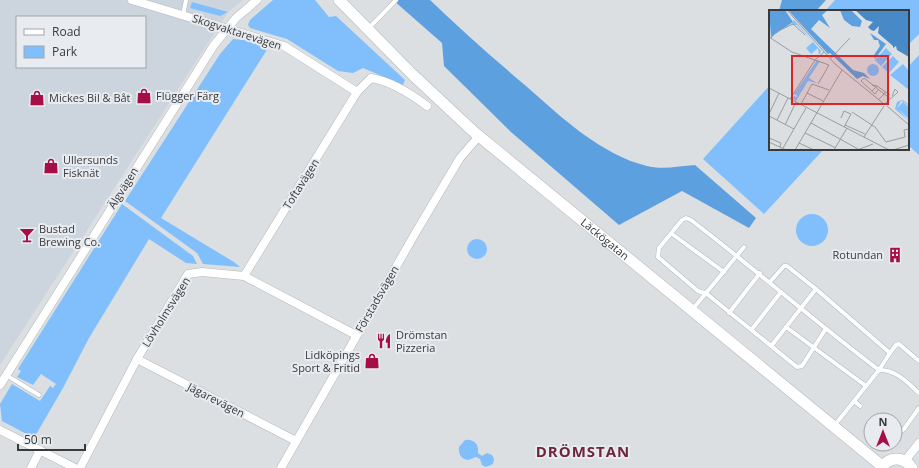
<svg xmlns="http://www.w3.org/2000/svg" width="919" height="468" font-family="'Open Sans',sans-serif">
  <rect width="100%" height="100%" fill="#dbdfe2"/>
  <path fill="#ccd5de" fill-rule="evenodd" d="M0 0H243L228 12 0 365ZM17 17H145V67H17Z"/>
  <g fill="#81bffc">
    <path d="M273 0H315L329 17 336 16 405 80 403 85 363 68 353 73 338 71 287 39 250 28 248 25 250 20Z"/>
    <path d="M835 0H919V34L908 45V11H825Z"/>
    <path d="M192 2 228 12 220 16 190 8Z"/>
    <path d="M233 39 244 40 268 48 161 218 234 262 240 267 203 264 197 253 125 201 220 54Z"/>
    <path d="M919 55V155L908 145V67Z"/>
    <path d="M770 85V149H824L764 214 703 159Z"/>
    <path d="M122 204 193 256 197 264 186 263 149 239 89 338 63 388 34 438 2 421 0 404 12 384 40 401 50 386 53 388 56 384 41 374 33 385 17 377 21 371 18 369Z"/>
    <circle cx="812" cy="230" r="16"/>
    <circle cx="477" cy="249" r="10"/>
    <path d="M465 440C474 439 479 444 478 453L482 456 487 453 492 455 494 459 493 464 486 467 482 465 480 459 476 457 468 460C461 459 458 454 459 447Z"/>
  </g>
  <g fill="#5da0df">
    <path d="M393 0H430C461 30 493 58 526 86 560 116 601 155 647 166 662 170 680 166 695 165L756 218 749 228 682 191 619 225 511 132 444 66 442 43Z"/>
    <path d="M782 0H826L816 11H779Z"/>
  </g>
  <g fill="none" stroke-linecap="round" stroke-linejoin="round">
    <g stroke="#b4b8bb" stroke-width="5">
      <g id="lane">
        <path d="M183 15 186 0"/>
        <path d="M369 28 396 0"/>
        <path d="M672 234 724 272"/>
        <path d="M770 282 784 266H787L816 289 772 345"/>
        <path d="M816 289 890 353 896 345 899 344 919 361"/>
        <path d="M692 310 744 247"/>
        <path d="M729 313 760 273"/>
        <path d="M786 327 866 386"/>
        <path d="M752 329 781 292"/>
        <path d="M825 330 802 366 797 367 707 294 698 291 658 257 659 248 682 220 686 218 691 220C755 269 815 322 879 370L890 353"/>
        <path d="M6 375 39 395"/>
        <path d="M854 401 860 406"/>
        <path d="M834 426 879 370C895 369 908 383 919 393"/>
        <path d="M895 432 898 434 904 429 919 408"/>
      </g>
    </g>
    <g stroke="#b4b8bb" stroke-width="9">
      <g id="street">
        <path d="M132 0 284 46 357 92"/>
        <path d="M244 276 357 92 371 78C391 81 411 94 427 106"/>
        <path d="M137 359 296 441"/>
        <path d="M0 385 214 45 236 18 257 0"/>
        <path d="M0 430 75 468"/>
        <path d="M905 461 919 443"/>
        <path d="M31 468 40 450"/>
        <path d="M80 468 137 359 188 274 202 272 244 276 356 335"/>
        <path d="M281 468 416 232 460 158 479 136"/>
      </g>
    </g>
    <g stroke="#b4b8bb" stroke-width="12">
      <g id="secondary">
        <path id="s1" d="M339 0 413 75 474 132 882 466"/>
        <path d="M881 468C889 456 904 456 912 468"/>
      </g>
    </g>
    <use href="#lane" stroke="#fff" stroke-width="4"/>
    <use href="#street" stroke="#fff" stroke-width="8"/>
    <use href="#secondary" stroke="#fff" stroke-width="11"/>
  </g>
  <defs>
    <g id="shop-bare" transform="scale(1.2)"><path d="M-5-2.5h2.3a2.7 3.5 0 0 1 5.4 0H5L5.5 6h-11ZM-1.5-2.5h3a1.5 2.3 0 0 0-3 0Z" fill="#a60f46" stroke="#e8ecf0" stroke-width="2.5" paint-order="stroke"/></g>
    <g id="bar-bare" transform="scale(1.2)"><path d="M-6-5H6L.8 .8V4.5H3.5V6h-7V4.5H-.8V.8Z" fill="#a60f46" stroke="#e8ecf0" stroke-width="2.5" paint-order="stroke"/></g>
    <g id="building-bare" transform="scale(1.2)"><path d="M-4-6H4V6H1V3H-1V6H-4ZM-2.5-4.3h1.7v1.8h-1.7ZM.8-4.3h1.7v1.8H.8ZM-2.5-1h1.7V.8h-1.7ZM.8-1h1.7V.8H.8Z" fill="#a60f46" stroke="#e8ecf0" stroke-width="2.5" paint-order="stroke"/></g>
    <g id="restaurant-bare" transform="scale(1.2)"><path d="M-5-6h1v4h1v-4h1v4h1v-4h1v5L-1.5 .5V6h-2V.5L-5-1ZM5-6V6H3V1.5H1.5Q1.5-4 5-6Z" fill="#a60f46" stroke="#e8ecf0" stroke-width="2.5" paint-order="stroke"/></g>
  </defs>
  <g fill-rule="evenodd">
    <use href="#shop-bare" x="144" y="96"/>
    <use href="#shop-bare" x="37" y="98"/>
    <use href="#shop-bare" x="51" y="166"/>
    <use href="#bar-bare" x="27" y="235"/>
    <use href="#building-bare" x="895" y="255"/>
    <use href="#restaurant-bare" x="384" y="341"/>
    <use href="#shop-bare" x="372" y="361"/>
  </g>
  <g text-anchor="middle" stroke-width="4" stroke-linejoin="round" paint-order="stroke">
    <g font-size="11" fill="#393a3c" stroke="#e8ecf0">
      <text transform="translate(237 32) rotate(18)" y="4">Skogvaktarevägen</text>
      <text transform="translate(301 184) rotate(-58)" y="4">Toftavägen</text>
      <text transform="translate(123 188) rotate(-58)" y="4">Älgvägen</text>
      <text dy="4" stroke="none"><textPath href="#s1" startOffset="358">Läckögatan</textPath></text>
      <text transform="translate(377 299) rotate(-60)" y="4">Förstadsvägen</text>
      <text transform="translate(166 312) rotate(-58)" y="4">Lövholmsvägen</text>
      <text transform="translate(216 400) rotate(27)" y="4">Jägarevägen</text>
    </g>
    <g font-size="11" fill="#393a3c" stroke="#e8ecf0" text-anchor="start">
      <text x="156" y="100">Flügger Färg</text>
      <text x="49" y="102">Mickes Bil &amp; Båt</text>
      <text x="63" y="164">Ullersunds<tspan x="63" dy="13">Fisknät</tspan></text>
      <text x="39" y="233">Bustad<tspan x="39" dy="13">Brewing Co.</tspan></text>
      <text x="883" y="259" text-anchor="end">Rotundan</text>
      <text x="396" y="339">Drömstan<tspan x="396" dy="13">Pizzeria</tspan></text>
      <text x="360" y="359" text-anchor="end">Lidköpings<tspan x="360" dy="13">Sport &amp; Fritid</tspan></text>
    </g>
    <g font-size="15" font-weight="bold" letter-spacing="1" fill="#6d2738" stroke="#e8ecf0">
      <text x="583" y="457">DRÖMSTAN</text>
    </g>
  </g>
  <g transform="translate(769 10)">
    <rect width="140" height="140" fill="#dbdfe2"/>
    <path d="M25 10 52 41 50 45 49 38 42 44 37 38 44 32 28 15H22ZM117 38 123 44 112 56 106 50ZM124 46 130 52 120 63 113 57ZM48 50 51 51 40 68 48 73 39 71 27 91 24 89 25 86 27 87 29 86 25 84ZM98 60a6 6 0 1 1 12 0a6 6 0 1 1-12 0ZM134 54 140 61V80L121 65ZM133 90 137 92 140 96 135 92 132 91 128 98 134 92 140 97V109L129 99 140 111 126 99 128 92Z" fill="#81bffc"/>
    <path d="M0 0H16L24 12 2 27ZM19 0H59L53 5 61 18 50 10 42 19 84 60 95 63 101 69 94 66 88 69 61 43 59 44ZM71 0H82L93 11 91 17 83 16 75 10ZM101 23 117 34 106 49 105 45 111 36 109 30H105Z" fill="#5da0df"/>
    <path d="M86 0H140V47L128 40 127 36 124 38V36L109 23 110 16 105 21 102 20 99 17 104 12 97 10Z" fill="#478ac7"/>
    <path fill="none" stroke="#9a9da0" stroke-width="1" d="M18 0 66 54 115 94M0 27 23 42 60 55M2 28 7 22 24 14 36 25M61 49 81 28M49 74 60 55M103 75 108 76 103 81M108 76 121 85M0 78 120 140M109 80 106 84 92 71 95 68 115 84 116 82M38 83 54 91M21 89 46 50 55 42M110 89 115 84 121 88M117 93 129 82 126 79 123 86M32 94 43 74 60 80M118 96 140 115M83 102 106 117 117 132 136 127 135 120 140 119M0 104 10 83M0 106 25 119M72 108 75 101 82 104 75 117M8 110 19 88M42 113 89 139M16 115 27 92M76 115 96 124M36 123 67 138M95 127 115 96M0 128 12 133 11 137M0 132 17 140M30 133 45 140M14 138 37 98M26 140 73 60M65 140 78 118M88 140 104 134M124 140 140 135"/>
    <path fill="#d62828" fill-opacity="0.15" stroke="#d62828" stroke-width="2" d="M23 46H119V94H23Z"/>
    <rect width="140" height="140" fill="none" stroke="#393a3c" stroke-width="2"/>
  </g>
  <rect x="16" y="16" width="130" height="52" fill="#e8ecf0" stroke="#a2a5a8"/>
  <rect x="24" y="29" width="20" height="6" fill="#ffffff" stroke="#a2a5a8"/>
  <text x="52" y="36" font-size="12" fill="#393a3c">Road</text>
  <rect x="24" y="46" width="20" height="12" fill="#81bffc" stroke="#a2a5a8"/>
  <text x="52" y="56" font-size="12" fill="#393a3c">Park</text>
  <g transform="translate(883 432)"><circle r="19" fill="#e8ecf0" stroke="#a2a5a8"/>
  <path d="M0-3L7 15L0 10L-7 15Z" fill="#a60f46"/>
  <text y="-6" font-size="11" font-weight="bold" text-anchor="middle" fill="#393a3c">N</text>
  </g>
  <path d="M18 444v6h67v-6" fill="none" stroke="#393a3c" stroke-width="2"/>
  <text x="24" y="444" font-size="12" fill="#393a3c" stroke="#e8ecf0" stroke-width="3" paint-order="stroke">50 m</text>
</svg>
